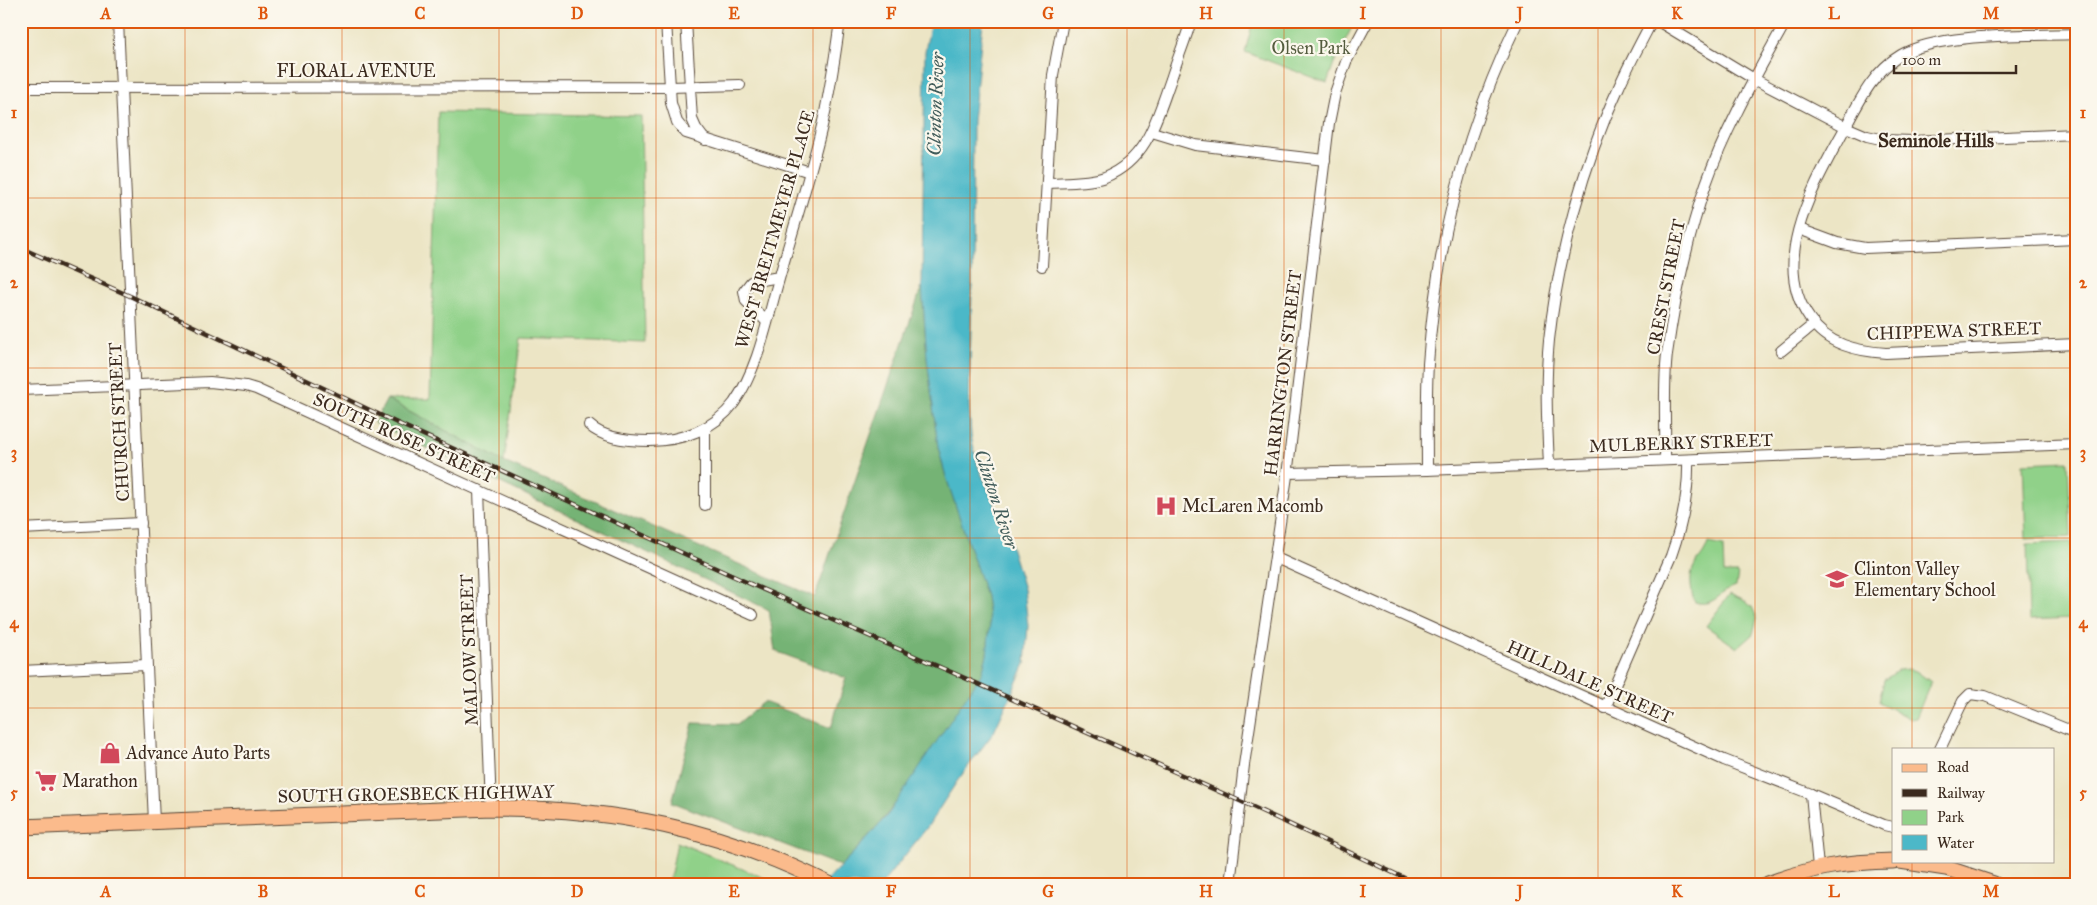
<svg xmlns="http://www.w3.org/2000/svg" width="2097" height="905" font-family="'IM FELL Great Primer',serif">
  <rect width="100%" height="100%" fill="#fbf7ec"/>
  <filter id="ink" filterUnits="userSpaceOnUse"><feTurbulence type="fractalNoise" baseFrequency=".02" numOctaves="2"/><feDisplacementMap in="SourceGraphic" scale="10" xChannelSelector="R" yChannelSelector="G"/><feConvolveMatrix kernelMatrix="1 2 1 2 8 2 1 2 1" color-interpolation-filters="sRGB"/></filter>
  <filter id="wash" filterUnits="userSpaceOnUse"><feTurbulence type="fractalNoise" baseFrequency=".0096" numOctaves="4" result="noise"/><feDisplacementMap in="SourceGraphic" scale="20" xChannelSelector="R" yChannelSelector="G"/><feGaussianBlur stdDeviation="1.12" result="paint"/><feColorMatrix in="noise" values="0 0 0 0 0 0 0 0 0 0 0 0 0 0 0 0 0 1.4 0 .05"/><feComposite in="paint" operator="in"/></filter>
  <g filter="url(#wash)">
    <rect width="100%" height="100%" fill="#ece5c5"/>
    <g fill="#90d189" stroke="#667e54">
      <path d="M1253 21H1355L1334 63 1327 83 1245 52Z"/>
      <path d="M438 112 641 116 645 343 521 338 504 462 387 399H430Z"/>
      <path d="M2068 461 2071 537 2026 539 2023 463Z"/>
      <path d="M2071 542 2074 618 2029 620 2027 544Z"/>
      <path d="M1708 543 1723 546 1724 573H1738L1736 586C1720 591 1714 608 1695 602 1692 597 1692 592 1691 586 1689 561 1702 563 1708 543Z"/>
      <path d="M1730 594 1745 601 1752 607 1757 618 1753 634 1737 648 1706 626Z"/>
      <path d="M1908 669 1916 671 1931 682 1916 718 1910 719 1879 702 1884 680 1899 670Z"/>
      <path d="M677 842 779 884H669Z"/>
    </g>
    <path fill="#74b375" stroke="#586e4a" d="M922 286 927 358 938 447 946 477 986 596 990 624 987 655 982 673C940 741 898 810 840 866L672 802 693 723 737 724 764 702 831 728 846 678 775 651 769 610 374 423 387 399 504 462 815 597Z"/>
    <path fill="#4cb8c8" stroke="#447173" d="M931 21H983L973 121 972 288 969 405 971 436 978 466 1007 533 1024 589 1028 626 1025 664 994 732 958 780 926 829 882 884H823L861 845 889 813 982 673 987 655 990 624 986 596 946 477 938 447 927 358 922 286 923 196 925 51Z"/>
  </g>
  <g filter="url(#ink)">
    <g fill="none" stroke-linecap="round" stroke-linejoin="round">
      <g stroke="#564637" stroke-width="12">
        <g id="street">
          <path d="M118 21 154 822"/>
          <path d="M666 21 671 103 677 122 686 133 810 172"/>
          <path d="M686 21 692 119 696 128 705 140"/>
          <path d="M1658 21 1754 79 1846 127 1867 136 1885 140 1912 141 2076 134"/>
          <path d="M2076 34C2029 36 1940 32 1901 55 1870 73 1856 109 1839 139 1811 191 1770 263 1810 319 1827 345 1857 351 1886 353L2076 344"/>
          <path d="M21 88 670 87 740 85"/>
          <path d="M1152 132 1195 145 1325 160"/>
          <path d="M1048 183C1066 182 1088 183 1105 177 1147 160 1157 118 1171 79 1177 60 1185 41 1191 21"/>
          <path d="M1799 229 1837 243 1865 248 2076 239"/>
          <path d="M1042 266 1053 75 1063 21"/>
          <path d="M767 322 746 301 744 291 751 282 779 277"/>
          <path d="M1781 351 1813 325"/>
          <path d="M21 390 210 382 246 386 256 389 753 615"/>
          <path d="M589 425C604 439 631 441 650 441 681 441 715 429 734 403 759 367 767 320 779 279 793 229 809 180 821 130 830 94 835 57 840 21"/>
          <path d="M1665 460C1666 424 1663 389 1667 354 1675 296 1687 239 1706 184 1726 127 1757 74 1786 21"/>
          <path d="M1549 465C1547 424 1545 381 1549 340 1558 258 1583 164 1618 89 1628 66 1640 44 1652 21"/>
          <path d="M1427 470C1427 434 1426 399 1428 364 1436 245 1466 128 1518 21"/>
          <path d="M1287 473 1427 470 2076 444"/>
          <path d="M479 490 491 808"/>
          <path d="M705 505V428"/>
          <path d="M21 529 141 523"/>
          <path d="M1276 558 1724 760 1811 794 1884 825 1893 827"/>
          <path d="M21 671 146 665"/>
          <path d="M1605 708 1671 556C1682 525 1689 493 1688 460"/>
          <path d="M1940 749 1963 701 1970 694 1985 696 2076 733"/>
          <path d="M1811 794 1818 867"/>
          <path d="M1230 884 1244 765 1287 476 1329 123 1335 93 1346 62 1368 21"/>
        </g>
      </g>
      <g stroke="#564637" stroke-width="17">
        <g id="primary">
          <path d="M21 827 491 808C614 808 719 829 829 884"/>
          <path d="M1900 861 1946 868 1994 884"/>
          <path d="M1768 884C1814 867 1844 862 1893 861"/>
        </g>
      </g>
      <use href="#street" stroke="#fff" stroke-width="10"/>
      <use href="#primary" stroke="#fbbb8c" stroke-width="15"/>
      <g stroke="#3b2a1e" stroke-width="4.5">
        <path id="rail" d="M21 248 130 296 397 423 755 586 967 679 1240 801 1417 884"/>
      </g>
      <use href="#rail" stroke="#fbf7ec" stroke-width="2.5" stroke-dasharray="8" stroke-linecap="butt"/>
    </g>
  </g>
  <path fill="none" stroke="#df570d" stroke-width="1" stroke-opacity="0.55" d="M185 21V884M342 21V884M499 21V884M656 21V884M813 21V884M970 21V884M1127 21V884M1284 21V884M1441 21V884M1598 21V884M1755 21V884M1912 21V749M21 198H2076M21 368H2076M21 538H2076M21 708H2076M1912 861V884"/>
  <defs>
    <g id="hospital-bare" transform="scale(1.725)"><path d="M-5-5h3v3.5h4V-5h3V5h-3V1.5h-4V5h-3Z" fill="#d1495b" stroke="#fbf7ec" stroke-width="2.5" paint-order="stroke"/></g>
    <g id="school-bare" transform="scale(1.725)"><path d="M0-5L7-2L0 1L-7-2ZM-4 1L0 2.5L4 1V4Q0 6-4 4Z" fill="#d1495b" stroke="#fbf7ec" stroke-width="2.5" paint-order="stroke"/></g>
    <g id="shop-bare" transform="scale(1.725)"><path d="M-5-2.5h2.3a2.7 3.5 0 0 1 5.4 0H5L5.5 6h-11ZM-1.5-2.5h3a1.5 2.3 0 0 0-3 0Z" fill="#d1495b" stroke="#fbf7ec" stroke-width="2.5" paint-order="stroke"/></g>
    <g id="supermarket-bare" transform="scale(1.725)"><path d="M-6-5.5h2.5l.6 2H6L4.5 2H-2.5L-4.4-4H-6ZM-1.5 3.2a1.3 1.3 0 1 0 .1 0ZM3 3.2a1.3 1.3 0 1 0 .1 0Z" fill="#d1495b" stroke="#fbf7ec" stroke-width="2.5" paint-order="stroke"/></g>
  </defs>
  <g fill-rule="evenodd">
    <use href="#hospital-bare" x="1166" y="506"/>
    <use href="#school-bare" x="1837" y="579"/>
    <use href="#shop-bare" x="110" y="753"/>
    <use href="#supermarket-bare" x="46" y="781"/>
  </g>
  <g text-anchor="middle" stroke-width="4.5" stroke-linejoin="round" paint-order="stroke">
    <g font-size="18" fill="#545c3e" stroke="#fbf7ec">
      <text x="1311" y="54">Olsen Park</text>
    </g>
    <g font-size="18" fill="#3b2a1e" stroke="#fbf7ec">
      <text x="356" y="77">FLORAL AVENUE</text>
      <text transform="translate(775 229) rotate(-74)" y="6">WEST BREITMEYER PLACE</text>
      <text transform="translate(1666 287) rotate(-79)" y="6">CREST STREET</text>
      <text transform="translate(1954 331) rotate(-2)" y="6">CHIPPEWA STREET</text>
      <text transform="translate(1283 373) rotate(-83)" y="6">HARRINGTON STREET</text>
      <text transform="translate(119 422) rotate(-93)" y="6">CHURCH STREET</text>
      <text transform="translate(404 438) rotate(24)" y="6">SOUTH ROSE STREET</text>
      <text transform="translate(1681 443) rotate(-2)" y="6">MULBERRY STREET</text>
      <text transform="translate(469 650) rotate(-92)" y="6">MALOW STREET</text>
      <text transform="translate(1590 682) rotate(24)" y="6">HILLDALE STREET</text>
      <text transform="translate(416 794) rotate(-1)" y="6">SOUTH GROESBECK HIGHWAY</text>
    </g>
    <g font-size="18" fill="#3b2a1e" stroke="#fbf7ec" text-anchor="start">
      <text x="1182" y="512">McLaren Macomb</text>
      <text x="1854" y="575">Clinton Valley<tspan x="1854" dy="21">Elementary School</tspan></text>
      <text x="126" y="759">Advance Auto Parts</text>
      <text x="62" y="787">Marathon</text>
    </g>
    <g font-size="19" font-style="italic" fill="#415c5a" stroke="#fbf7ec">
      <text transform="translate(935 104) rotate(-88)" y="7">Clinton River</text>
      <text transform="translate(997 499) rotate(72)" y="7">Clinton River</text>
    </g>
    <g font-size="19" font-weight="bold" fill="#3b2a1e" stroke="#fbf7ec">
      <text x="1936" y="147">Seminole Hills</text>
    </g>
  </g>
  <rect width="2097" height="905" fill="none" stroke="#fbf7ec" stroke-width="55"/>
  <rect x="1892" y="748" width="162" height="115" fill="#fbf7ec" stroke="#aea59a"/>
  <rect x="1902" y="764" width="25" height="8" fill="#fbbb8c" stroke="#aea59a"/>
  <text x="1937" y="772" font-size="15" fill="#3b2a1e">Road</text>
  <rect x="1902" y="789" width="25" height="8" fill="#3b2a1e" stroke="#aea59a"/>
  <text x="1937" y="798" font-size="15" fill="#3b2a1e">Railway</text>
  <rect x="1902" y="810" width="25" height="15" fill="#90d189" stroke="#aea59a"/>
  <text x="1937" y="822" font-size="15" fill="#3b2a1e">Park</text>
  <rect x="1902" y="835" width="25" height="15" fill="#4cb8c8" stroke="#aea59a"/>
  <text x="1937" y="848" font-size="15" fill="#3b2a1e">Water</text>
  <path d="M1894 65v8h122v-8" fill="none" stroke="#3b2a1e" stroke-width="2.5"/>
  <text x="1902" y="65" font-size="15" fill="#3b2a1e" stroke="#fbf7ec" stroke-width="4" paint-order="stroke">100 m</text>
  <rect x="28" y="28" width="2042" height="850" fill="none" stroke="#df570d" stroke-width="2"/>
  <g font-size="16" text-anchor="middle" font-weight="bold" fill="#df570d">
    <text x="106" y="19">A</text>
    <text x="263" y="19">B</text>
    <text x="420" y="19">C</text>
    <text x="577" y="19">D</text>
    <text x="734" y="19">E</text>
    <text x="891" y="19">F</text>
    <text x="1048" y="19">G</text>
    <text x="1206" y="19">H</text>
    <text x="1363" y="19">I</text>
    <text x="1520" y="19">J</text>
    <text x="1677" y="19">K</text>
    <text x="1834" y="19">L</text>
    <text x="1991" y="19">M</text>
    <text x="14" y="118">1</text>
    <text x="2083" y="118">1</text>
    <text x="14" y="288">2</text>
    <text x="2083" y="288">2</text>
    <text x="14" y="458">3</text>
    <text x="2083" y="458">3</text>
    <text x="14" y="628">4</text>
    <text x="2083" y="628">4</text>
    <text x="14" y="798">5</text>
    <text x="2083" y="798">5</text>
    <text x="106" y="897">A</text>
    <text x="263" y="897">B</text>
    <text x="420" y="897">C</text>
    <text x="577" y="897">D</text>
    <text x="734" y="897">E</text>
    <text x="891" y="897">F</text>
    <text x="1048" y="897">G</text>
    <text x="1206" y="897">H</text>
    <text x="1363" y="897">I</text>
    <text x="1520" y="897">J</text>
    <text x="1677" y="897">K</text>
    <text x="1834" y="897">L</text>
    <text x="1991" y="897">M</text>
  </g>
</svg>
